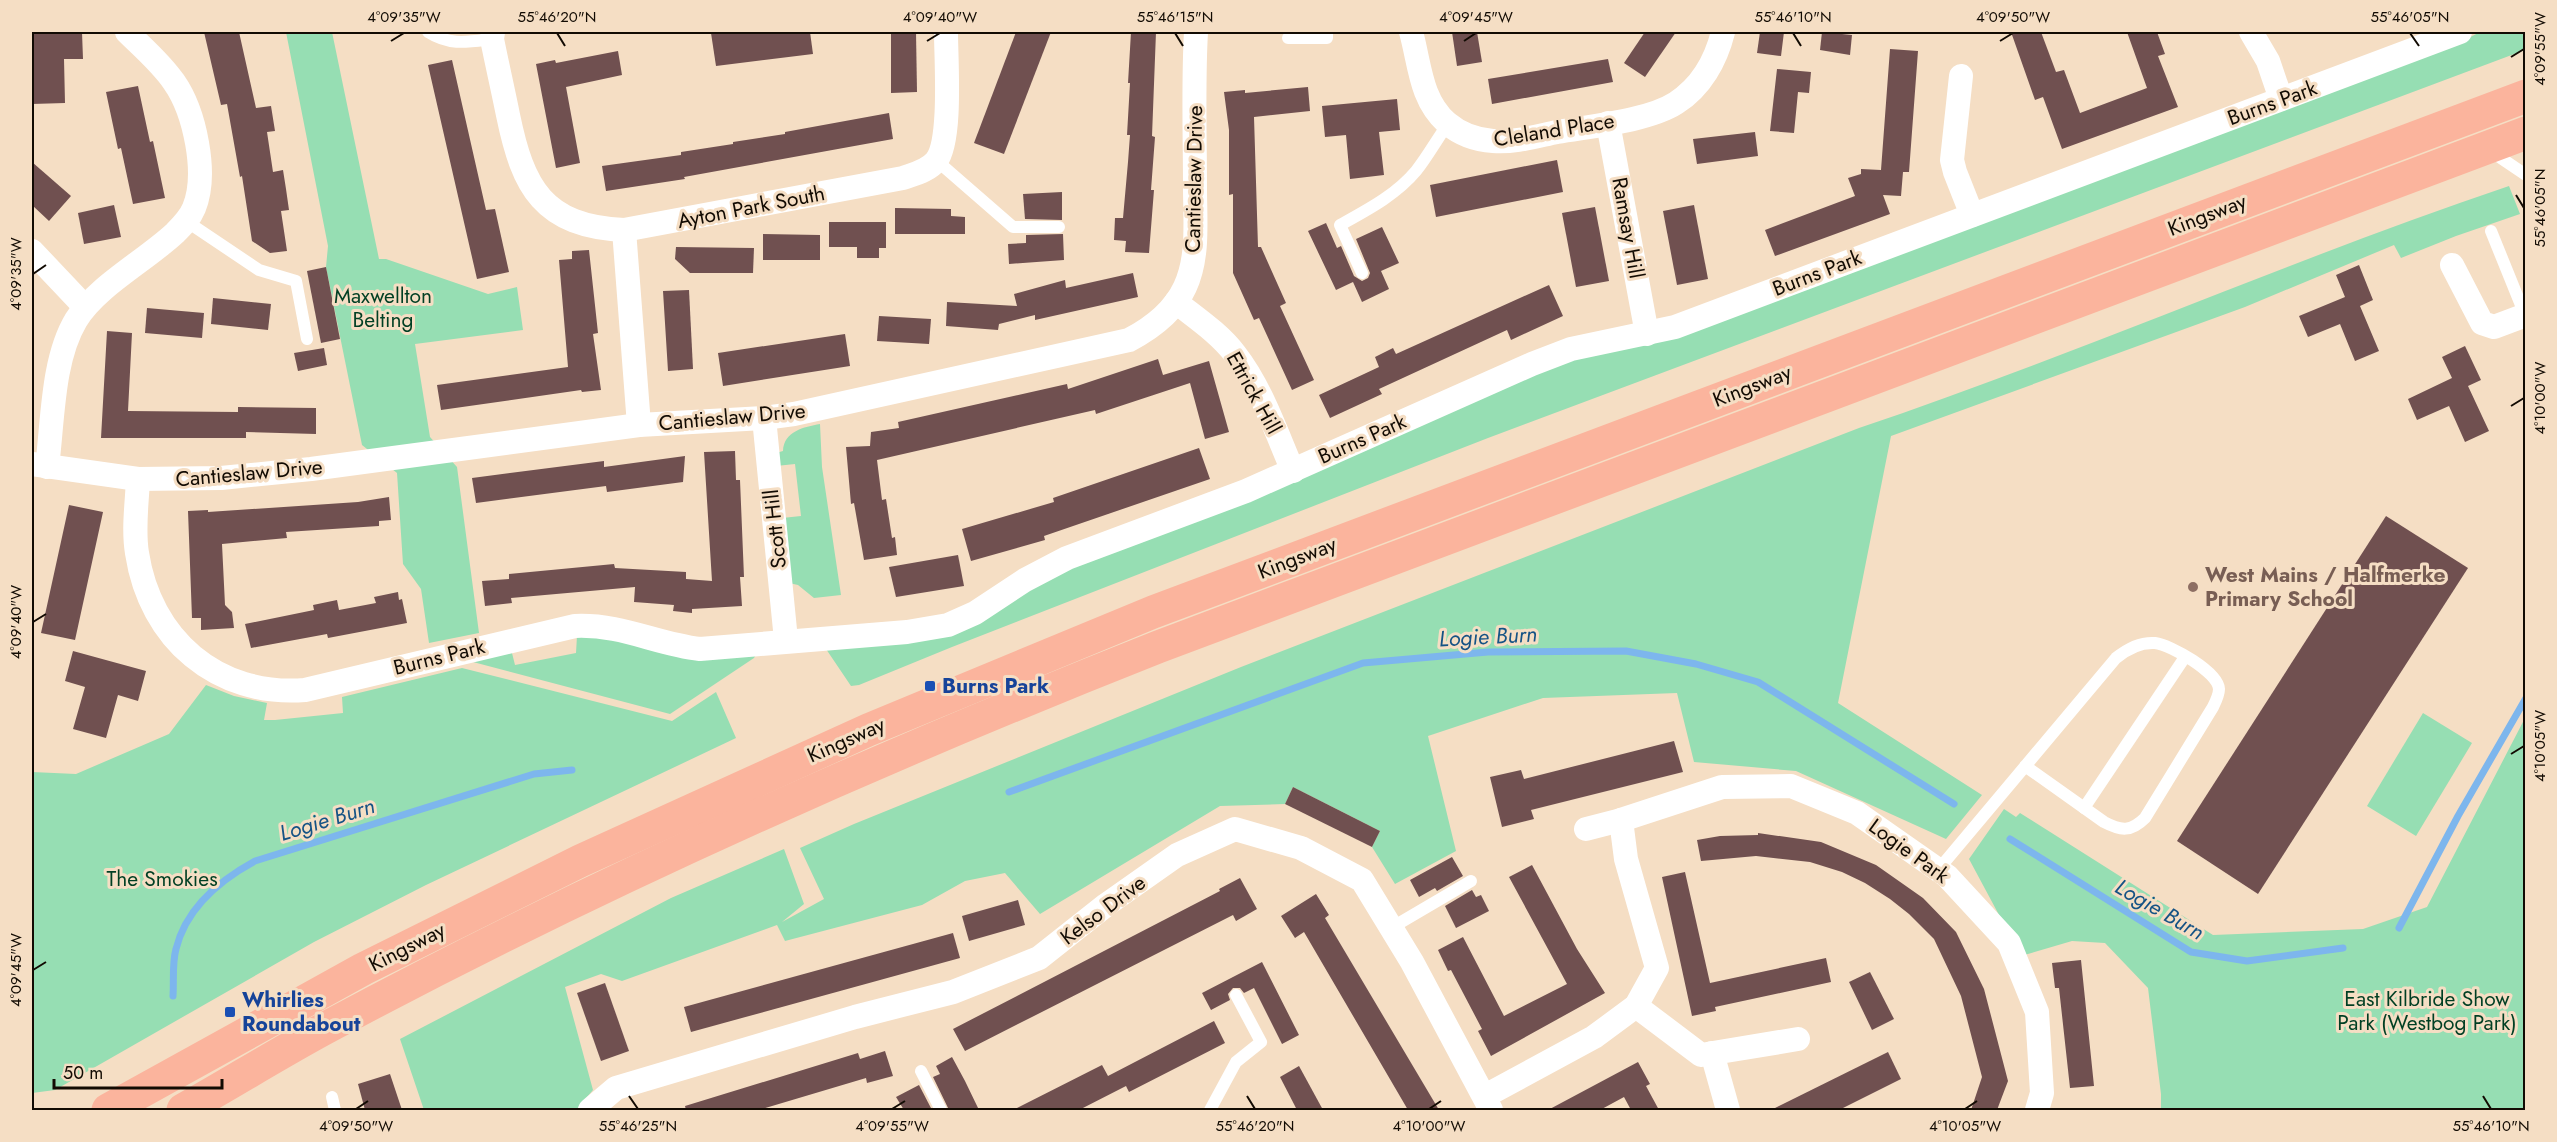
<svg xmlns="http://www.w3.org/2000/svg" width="2557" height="1142" font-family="Jost,sans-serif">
  <rect width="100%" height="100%" fill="#f5dec4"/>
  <g fill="#96deb3">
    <path d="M286 32H332L379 259H386L488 294 517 287 523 330 415 344 430 437 457 467 479 633 429 643 421 589 403 564 397 473 362 445 326 267 328 246Z"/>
    <path d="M2480 32H2525V50L1488 438 952 647 859 685 851 686 824 646 908 639 1058 572 1535 371 2461 42Z"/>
    <path d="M2509 186 2520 214 2456 236 2401 258 2394 245 2245 307 1891 436 1838 703 1982 795 1946 839 1796 771 1694 762 1677 693 1543 698 1428 736 1456 851 1395 884 1372 847 1380 831 1293 787 1285 804 1220 806 1040 914 1005 873 965 881 922 905 785 941 777 925 622 981 601 974 565 987 593 1090 576 1110H424L400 1039 671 898 784 849 804 904 782 922 824 899 800 848 854 824 1241 667 1859 428C2078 354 2290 260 2509 186Z"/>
    <path d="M820 424 822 467 841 595 814 598 798 585 789 583 782 518 801 516 795 464 776 466V453L783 451C784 431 804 427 820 424Z"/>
    <path d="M577 636 757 653 754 658 670 714 473 662 511 649 515 665 576 653Z"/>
    <path d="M462 668 672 721 716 692 736 738 426 885 314 942 55 1090 32 1093V772L76 774 169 734 206 685 234 696 267 703 264 720H275L343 713 342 697Z"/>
    <path d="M2423 713 2472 743 2416 836 2367 806Z"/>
    <path d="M2525 718V1110H2161V1094L2148 988 2105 943 2072 941 2021 956 1969 859 2004 809 2016 817 2020 813 2213 935 2363 929 2427 907Z"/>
  </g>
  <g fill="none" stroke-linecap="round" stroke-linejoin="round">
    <g stroke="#7db6ed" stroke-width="7">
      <path d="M1009 792 1363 663 1488 652 1626 651 1696 664 1758 682 1954 804"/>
      <path d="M2010 839 2191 952 2247 961 2343 948"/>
      <path d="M2399 928 2458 816 2526 698"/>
      <path d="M173 996C174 981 172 963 176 949 186 908 220 880 255 861L534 774 572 770"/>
    </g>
  </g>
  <g fill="#705050">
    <path d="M32 32H82L83 59H64L65 103 32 104Z"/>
    <path d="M204 32H239L256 108 271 106 275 131 267 132 273 172 283 170 286 189 289 210 281 211 287 251 270 253 252 241 242 176 240 177 227 104 221 105Z"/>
    <path d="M725 32H810L813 54 716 66 711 33Z"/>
    <path d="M891 32H916L917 92 891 93Z"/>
    <path d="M1016 32H1051L1004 154 974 143Z"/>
    <path d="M1131 32H1156L1152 136 1155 137 1151 190H1154L1149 253 1125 252 1126 241 1114 240 1115 218H1123L1128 162 1130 135H1127L1130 83H1128Z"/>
    <path d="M1452 32H1477L1482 62 1457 66Z"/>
    <path d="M1645 32H1676L1645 77 1624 63Z"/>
    <path d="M1760 32H1784L1781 56 1757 53Z"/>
    <path d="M1822 32 1852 35 1850 55 1820 50Z"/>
    <path d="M2011 32H2041L2056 72 2064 70 2080 113 2147 88 2127 32H2157L2165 54 2158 56 2178 107 2062 149 2043 97 2035 100Z"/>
    <path d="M1890 49 1918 51 1909 172H1903L1901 196 1883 195 1890 214 1775 256 1765 230 1855 196 1848 178 1861 174V169L1881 170Z"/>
    <path d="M618 51 622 75 566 87 580 163 556 168 536 64 555 60 556 63Z"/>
    <path d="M1608 59 1613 82 1492 104 1488 79Z"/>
    <path d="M452 60 486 210 495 209 509 272 477 279 428 65Z"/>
    <path d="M1777 69 1811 72 1809 93 1798 92 1794 133 1770 131Z"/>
    <path d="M138 86 150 142 153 141 165 198 133 204 121 148 118 149 106 92Z"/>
    <path d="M1308 87 1310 111 1254 117 1258 247H1261L1286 303 1280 306 1314 380 1292 390 1259 318 1254 320 1233 273V194L1229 195V130L1224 92 1245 90V93Z"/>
    <path d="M1397 99 1400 130 1379 132 1384 175 1350 179 1346 135 1325 137 1322 106Z"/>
    <path d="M889 113 893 139 684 177 685 179 606 191 602 166 681 155V152L733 144V142L785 134V132Z"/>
    <path d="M1755 132 1758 156 1697 164 1693 139Z"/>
    <path d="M1557 160 1563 192 1436 217 1430 185Z"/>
    <path d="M32 162 71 196 49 221 32 205Z"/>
    <path d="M1062 192V220L1025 219 1023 194Z"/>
    <path d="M114 205 121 237 84 244 78 213Z"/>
    <path d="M1694 205 1708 279 1677 285 1663 211Z"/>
    <path d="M1595 207 1609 281 1576 287 1562 213Z"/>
    <path d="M895 208 951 209V216L965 217V234H895Z"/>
    <path d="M829 222H886V248H879V258H857V247H829Z"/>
    <path d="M1326 223 1337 248 1341 246 1354 276 1362 281 1368 278 1370 273 1356 239 1382 227 1399 263 1381 271 1389 289 1362 302 1353 282 1336 290 1308 231Z"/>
    <path d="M763 234 820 235V260H763Z"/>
    <path d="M1063 234 1064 260 1009 264 1008 244 1026 243V235Z"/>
    <path d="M676 247 754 248 753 273H690L675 259Z"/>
    <path d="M589 250 598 333 593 334 601 390 582 392 581 390 441 410 437 385 568 367 559 260 572 259V251Z"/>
    <path d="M2359 265 2373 300 2360 306 2379 351 2355 361 2340 324 2308 337 2299 316 2345 297 2336 275Z"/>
    <path d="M326 267 340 339 321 343 307 271Z"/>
    <path d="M1133 273 1138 297 1035 320V315L999 324 998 330 946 326 947 302 1017 306 1014 294 1065 280 1066 288Z"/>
    <path d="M1549 285 1563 316 1511 340 1507 330 1379 389 1382 394 1330 418 1319 395 1379 367 1375 357 1393 348 1396 354Z"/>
    <path d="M689 290 693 369 668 371 663 291Z"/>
    <path d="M213 298 271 304 268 330 211 324Z"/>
    <path d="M147 308 204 313 202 338 145 333Z"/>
    <path d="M879 316 931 319 929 344 877 341Z"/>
    <path d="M107 331 132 333 128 411 238 412V407L316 408V434L246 432V438H101Z"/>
    <path d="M845 334 850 366 723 386 718 353Z"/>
    <path d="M2465 346 2481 380 2468 386 2489 431 2465 442 2449 406 2417 420 2408 399 2452 378 2442 357Z"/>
    <path d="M324 348 327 365 298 371 294 353Z"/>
    <path d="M1158 359 1163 375 1209 361 1229 432 1205 439 1190 383 1096 414 1095 410 877 460 882 500 886 499 892 538 895 537 897 555 864 560 854 503 851 504 846 447 870 446 871 432 899 428 898 422 1067 384 1068 389Z"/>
    <path d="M1199 448 1210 479 1044 536 1045 540 971 561 962 529 1054 502 1053 498Z"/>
    <path d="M735 451 736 480H740L744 577H740L742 606 692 609V613L673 611 674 605 634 602 635 587 511 598 512 603 485 606 482 581 509 579V574L614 564 615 568 686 572V579L712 581 704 452Z"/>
    <path d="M685 456 683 482 607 492 606 486 476 503 472 478 604 461V467Z"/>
    <path d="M389 497 391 520 379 521V526L286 532 287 538 222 544 225 605 232 612 234 628 201 630V618H192L188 511 208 510V512L358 502Z"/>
    <path d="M69 505 103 512 75 640 41 633Z"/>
    <path d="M2386 516 2468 568 2258 894 2177 841Z"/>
    <path d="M958 555 964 586 896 597 889 567Z"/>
    <path d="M398 592 399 600 402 599 407 623 328 638 327 634 251 648 245 624 314 610 313 605 337 600 339 610 376 603 374 597Z"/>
    <path d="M73 651 146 671 138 701 118 695 106 738 73 729 85 687 65 681Z"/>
    <path d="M1674 741 1683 772 1531 810 1534 819 1502 827 1490 777 1521 770 1524 779Z"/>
    <path d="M1293 787 1380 831 1372 847 1285 804Z"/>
    <path d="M1758 833 1821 842 1876 865 1923 898 1956 932 1984 989 2008 1081 1997 1110H1971L1982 1077 1961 996 1934 939 1909 914 1890 899 1865 883 1842 872 1810 862 1756 856 1701 861 1697 840 1720 836 1758 835Z"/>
    <path d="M1452 857 1463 876 1437 891 1435 888 1419 897 1410 880Z"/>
    <path d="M1532 865 1577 949 1605 993 1491 1056 1478 1031 1482 1029 1451 970 1448 971 1438 950 1463 937 1504 1016 1567 984 1509 877Z"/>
    <path d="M1685 872 1710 983 1826 958 1831 982 1715 1007 1716 1011 1692 1016 1662 877Z"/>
    <path d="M1240 878 1257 909 1236 921 1233 915 965 1051 953 1029 1220 891 1219 889Z"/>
    <path d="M1472 890 1476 897 1481 895 1489 911 1456 928 1445 906Z"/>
    <path d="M1316 894 1329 915 1325 918 1439 1110H1408L1304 932 1295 938 1281 916Z"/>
    <path d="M1018 900 1025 925 969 941 962 916Z"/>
    <path d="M953 933 960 958 691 1032 684 1007Z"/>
    <path d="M2081 960 2094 1086 2070 1088 2059 988H2055L2052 963Z"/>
    <path d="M1262 962 1299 1035 1282 1044 1254 988 1244 993 1240 988H1233L1228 994 1230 1000 1211 1010 1202 993Z"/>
    <path d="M1870 972 1894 1019 1872 1030 1849 982Z"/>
    <path d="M605 983 629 1051 601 1061 577 993Z"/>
    <path d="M1214 1021 1225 1043 1129 1092 1126 1086 1079 1110H1013L1102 1065 1108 1076Z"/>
    <path d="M885 1051 893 1076 867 1083 866 1078 759 1110H686L685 1106 858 1053 860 1059Z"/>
    <path d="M1888 1052 1901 1079 1839 1110H1771Z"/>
    <path d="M952 1057 965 1081 979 1110H949L933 1077 940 1074 936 1066Z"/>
    <path d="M1638 1062 1650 1084 1646 1086 1659 1110H1631L1624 1097 1600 1110H1548Z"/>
    <path d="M1299 1066 1323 1110H1297L1280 1077Z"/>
    <path d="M390 1074 402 1110H365L358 1084Z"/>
    <path d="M919 1085 932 1110H904L896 1097Z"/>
  </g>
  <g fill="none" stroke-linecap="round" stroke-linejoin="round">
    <g stroke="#fff" stroke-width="12">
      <path d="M428 32C450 46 468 42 492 39"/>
      <path d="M1288 38H1327V32"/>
      <path d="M2489 150 2526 175"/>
      <path d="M936 160 1013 227H1059"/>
      <path d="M186 221 259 270 296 281 307 339"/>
      <path d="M2491 231 2525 315"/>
      <path d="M1362 273 1340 225C1367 210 1396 195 1416 171 1428 156 1437 139 1448 124"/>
      <path d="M2084 808 2185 657"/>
      <path d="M1938 870 2116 658C2127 649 2140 642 2155 643 2171 645 2218 672 2219 689 2219 695 2216 701 2213 707L2145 818C2131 832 2121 831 2104 822L2025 766"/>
      <path d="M1391 928 1471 881"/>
      <path d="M921 1071 941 1110"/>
      <path d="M332 1097 335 1110"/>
      <path d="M1210 1110 1236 1062 1261 1042 1236 995"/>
    </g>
    <g stroke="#fff" stroke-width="24">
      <path d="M493 32 492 39C497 64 503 90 508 115 523 188 543 226 624 230L903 178C914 174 928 171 936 161 952 141 946 60 946 32"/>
      <path d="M1411 32C1420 64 1420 99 1447 123 1460 134 1477 140 1493 141 1514 143 1537 136 1557 132 1591 126 1648 121 1676 103 1701 87 1716 60 1723 32"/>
      <path d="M2251 32 2268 61 2281 99"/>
      <path d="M1961 76 1952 160 1955 172 1972 215"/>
      <path d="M1608 123 1647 334"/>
      <path d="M624 230 639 425"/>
      <path d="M32 251 85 307"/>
      <path d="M2452 265 2482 323 2494 327 2526 315"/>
      <path d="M1176 302C1196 318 1219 333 1235 354 1261 387 1276 432 1293 471"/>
      <path d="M764 418 786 640"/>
      <path d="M32 464 138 479 221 478 311 469 639 425 764 418 794 414 1129 340C1152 328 1174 311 1185 287 1199 257 1195 220 1195 188 1195 136 1193 83 1196 32"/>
      <path d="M47 467C53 421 52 360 76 320 97 286 145 261 175 233 182 226 190 218 194 208 208 174 195 112 174 82 161 63 143 48 127 32"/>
      <path d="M138 479C137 503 133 529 137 553 150 639 217 697 305 690L575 626C622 624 656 644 700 649L907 632 948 625 975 613 1025 580 1067 558 1246 491 1532 364 1571 349 1675 327 2460 32"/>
      <path d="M1586 829 1621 820 1722 787 1791 786 1857 813 1947 876 2009 943 2037 1012 2042 1093 2037 1110"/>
      <path d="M1636 1006 1701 1055 1798 1039"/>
      <path d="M1712 1053 1728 1110"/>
      <path d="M1485 1096 1594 1037 1636 1006 1657 968 1626 859 1621 820"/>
      <path d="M590 1110 616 1088 855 1017 953 992 1039 958 1106 905 1177 855 1235 829 1301 848 1362 880 1412 962 1491 1110"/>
    </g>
    <g stroke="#fbb49d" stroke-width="33">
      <path d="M108 1110 363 969 580 861 868 730 1153 612 2526 96"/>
      <path d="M183 1110C233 1082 282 1051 333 1024 600 881 877 758 1158 647L2526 133"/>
    </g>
  </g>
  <path fill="none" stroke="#120b03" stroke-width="2" d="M557 33 565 46M1175 33 1183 46M1793 33 1801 46M2410 33 2419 46M391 41 404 33M927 41 940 33M1464 41 1476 33M2000 41 2013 33M2511 57 2524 49M2516 195 2524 208M33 274 46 265M2511 406 2524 398M33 622 46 614M2511 754 2524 746M33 970 46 962M629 1096 638 1109M1247 1096 1255 1109M2483 1096 2491 1109M356 1109 368 1101M892 1109 905 1101M1429 1109 1441 1101M1965 1109 1977 1101"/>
  <circle fill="#8d6e63" stroke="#f5dec4" stroke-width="2" cx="2193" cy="587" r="6"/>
  <g fill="#1a4fb4" stroke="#f5dec4" stroke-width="2">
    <rect x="924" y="680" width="12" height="12" rx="3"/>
    <rect x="224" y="1006" width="12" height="12" rx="3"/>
  </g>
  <g text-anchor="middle" stroke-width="6" stroke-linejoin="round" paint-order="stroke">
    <g font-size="21" fill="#120b03" stroke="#f5dec4">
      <text transform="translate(2272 103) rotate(-20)" y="7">Burns Park</text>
      <text transform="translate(1554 130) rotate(-9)" y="7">Cleland Place</text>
      <text transform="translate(1194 179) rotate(-89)" y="7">Cantieslaw Drive</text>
      <text transform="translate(751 207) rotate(-11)" y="7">Ayton Park South</text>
      <text transform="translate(2207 215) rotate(-21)" y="7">Kingsway</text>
      <text transform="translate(1628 228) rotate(80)" y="7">Ramsay Hill</text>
      <text transform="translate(1817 273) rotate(-21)" y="7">Burns Park</text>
      <text transform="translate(1752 386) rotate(-21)" y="7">Kingsway</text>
      <text transform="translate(1254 393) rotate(61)" y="7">Ettrick Hill</text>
      <text transform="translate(732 417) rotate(-5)" y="7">Cantieslaw Drive</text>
      <text transform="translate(1362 439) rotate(-24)" y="7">Burns Park</text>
      <text transform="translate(249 473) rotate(-5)" y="7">Cantieslaw Drive</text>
      <text transform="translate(775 529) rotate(-96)" y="7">Scott Hill</text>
      <text transform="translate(1297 558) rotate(-21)" y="7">Kingsway</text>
      <text transform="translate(439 657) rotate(-14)" y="7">Burns Park</text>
      <text transform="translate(846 740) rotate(-24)" y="7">Kingsway</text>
      <text transform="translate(1909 851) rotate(36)" y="7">Logie Park</text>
      <text transform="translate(1103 910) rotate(-37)" y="7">Kelso Drive</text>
      <text transform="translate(407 947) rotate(-27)" y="7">Kingsway</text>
    </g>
    <g font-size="21" fill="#003f23" stroke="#f5dec4">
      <text x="383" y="303">Maxwellton<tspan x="383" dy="24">Belting</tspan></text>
      <text x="162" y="886">The Smokies</text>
      <text x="2427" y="1006">East Kilbride Show<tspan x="2427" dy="24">Park (Westbog Park)</tspan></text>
    </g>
    <g font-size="21" font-weight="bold" fill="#785e54" stroke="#f5dec4" text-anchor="start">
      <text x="2205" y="582">West Mains / Halfmerke<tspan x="2205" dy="24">Primary School</tspan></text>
    </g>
    <g font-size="21" font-weight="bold" fill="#164399" stroke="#f5dec4" text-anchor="start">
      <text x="942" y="693">Burns Park</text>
      <text x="242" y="1007">Whirlies<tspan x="242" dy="24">Roundabout</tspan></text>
    </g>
    <g font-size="22" font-style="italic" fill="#155385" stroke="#f5dec4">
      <text transform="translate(1488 636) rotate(-3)" y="8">Logie Burn</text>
      <text transform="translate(327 819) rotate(-17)" y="8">Logie Burn</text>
      <text transform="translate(2160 909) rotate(30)" y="8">Logie Burn</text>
    </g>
  </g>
  <rect width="2557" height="1142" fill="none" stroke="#f5dec4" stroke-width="66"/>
  <path d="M54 1079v9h168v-9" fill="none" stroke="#120b03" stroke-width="3"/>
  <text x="63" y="1079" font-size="18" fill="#120b03" stroke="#f5dec4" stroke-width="4.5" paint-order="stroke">50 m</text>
  <rect x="33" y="33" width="2491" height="1076" fill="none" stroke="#120b03" stroke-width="2"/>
  <g font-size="15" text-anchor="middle" fill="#120b03">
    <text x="404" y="22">4°09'35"W</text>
    <text x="557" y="22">55°46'20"N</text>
    <text x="940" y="22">4°09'40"W</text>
    <text x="1175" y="22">55°46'15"N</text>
    <text x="1476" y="22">4°09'45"W</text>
    <text x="1793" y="22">55°46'10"N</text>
    <text x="2013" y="22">4°09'50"W</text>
    <text x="2410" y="22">55°46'05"N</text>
    <text transform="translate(2540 49) rotate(-90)" y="5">4°09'55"W</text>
    <text transform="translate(2540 208) rotate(-90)" y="5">55°46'05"N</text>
    <text transform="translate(16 274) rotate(-90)" y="5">4°09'35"W</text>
    <text transform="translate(2540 398) rotate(-90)" y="5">4°10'00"W</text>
    <text transform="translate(16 622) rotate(-90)" y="5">4°09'40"W</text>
    <text transform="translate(2540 746) rotate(-90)" y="5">4°10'05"W</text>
    <text transform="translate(16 970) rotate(-90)" y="5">4°09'45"W</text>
    <text x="356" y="1131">4°09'50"W</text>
    <text x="638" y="1131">55°46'25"N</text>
    <text x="892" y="1131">4°09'55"W</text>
    <text x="1255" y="1131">55°46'20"N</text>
    <text x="1429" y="1131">4°10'00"W</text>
    <text x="1965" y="1131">4°10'05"W</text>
    <text x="2491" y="1131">55°46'10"N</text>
  </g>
</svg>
